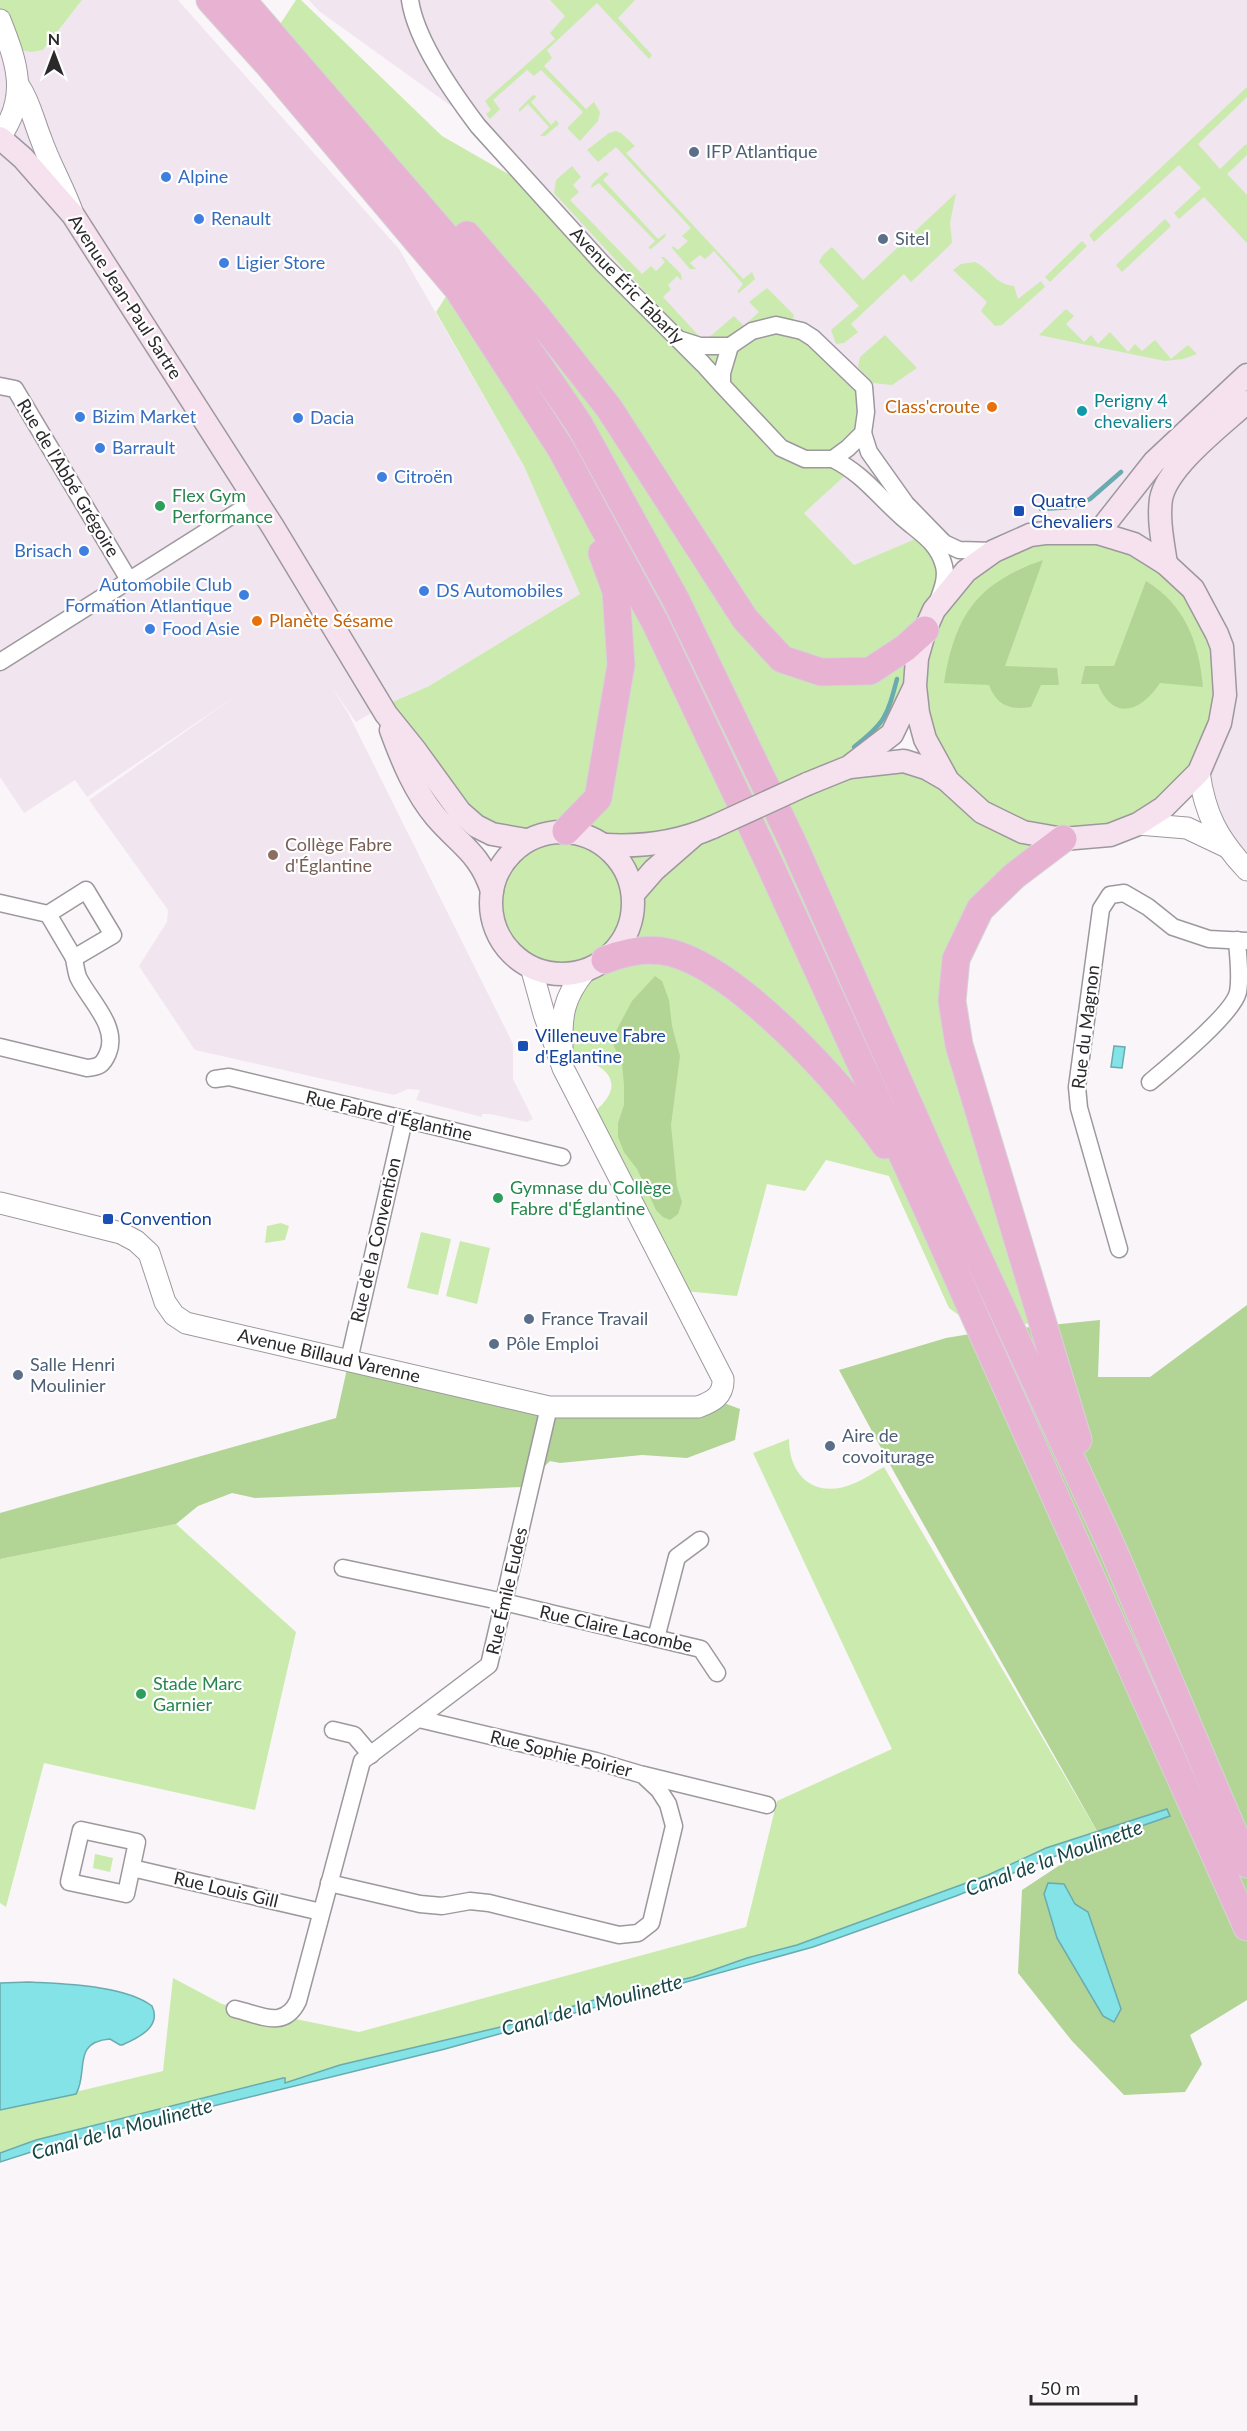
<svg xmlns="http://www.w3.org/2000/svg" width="1247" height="2431" font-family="Lato,sans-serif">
  <rect width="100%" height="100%" fill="#faf5f9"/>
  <g fill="#f1e5f0">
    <path d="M82 0H178L399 249 524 466 580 594 429 686 381 707 356 722 331 686 348 713 513 1044V1079L533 1119 527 1122 490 1114H482V1117L416 1100 420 1090 408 1089 394 1095 195 1050 139 966 167 922 168 910 89 800 237 695 87 797 75 780 24 813 0 777V12L43 50Z"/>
    <path d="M309 0H1247V870L1199 772 994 551 854 565 804 513 479 126 319 11Z"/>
  </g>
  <g fill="#caebad" fill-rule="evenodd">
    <path d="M0 0H82L43 50 31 52 21 50 0 12Z"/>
    <path d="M296 0H301L442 136 536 190 676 338 700 346 752 331H802L864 387 863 433 833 459 852 469 804 513 854 565 925 535 944 583 994 551 1098 533 1166 564 1216 634 1220 723 1163 808 1063 839 980 909 952 1001 1041 1321 982 1332 949 1308 889 1176 826 1160 805 1191 767 1184 737 1296 684 1291 589 1116C604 1105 624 1085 601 1068 595 1063 587 1061 581 1057 573 1052 567 1043 562 1036L584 972C573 972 558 975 547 972 486 957 474 888 517 847L492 834 381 707 429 686 580 594 524 466 436 312 468 262 273 35ZM917 713 926 768 850 766Z"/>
    <path d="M550 0H635L618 18 652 55 649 59 597 3 547 50 552 58 544 66 586 109 594 102 600 112 598 121 580 141 567 128 583 112 541 70 534 76 527 70 493 100 500 109 490 119 486 114 491 110 485 101 555 39 550 33 565 16Z"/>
    <path d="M1247 87V97L1198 144 1220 169 1246 144 1247 146V155L1227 174 1247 195V243L1204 197 1179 219 1174 213 1201 188 1179 165 1094 242 1089 235Z"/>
    <path d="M533 95 537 96 531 102 551 125 556 120 559 124 545 136H540L549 127 528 104 519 112V109Z"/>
    <path d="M616 131 621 133 635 146 626 153 743 279 752 272 755 279 739 293 737 292 743 284 714 251 705 259 700 255 690 263 696 269H690L672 248 673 246 678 250 688 241 682 236 691 228 616 147 598 162 587 150 609 133Z"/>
    <path d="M572 166 581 177 573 185 579 192 570 200 642 274 651 266 656 271 665 262 661 257H664L681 274 682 281 677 276 668 285 671 289 663 297 700 337 707 339 734 316 744 326 759 312 749 302 767 288 794 315 793 319C782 320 771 317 760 321 748 325 741 334 732 340 718 349 698 343 686 336L554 193 556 180Z"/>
    <path d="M605 172 609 174 603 180 658 239 666 233 665 237 651 249 648 248 655 241 599 183 591 188 592 184Z"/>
    <path d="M956 193 950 223 952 242 950 245 911 282 904 274 851 324 858 332 844 343 836 344 831 330 859 306 819 262 823 255 832 247 863 280Z"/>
    <path d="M1165 219 1171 226 1122 272 1116 265Z"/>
    <path d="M1082 241 1087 246 1050 282 1045 277Z"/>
    <path d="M975 262C991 270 995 284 1014 286L1018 299 1041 281 1045 287 1002 325 995 326 981 311 987 302 953 270 961 264Z"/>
    <path d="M1066 309 1074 316 1066 324 1084 342 1091 335 1098 344 1110 332 1128 352 1135 344 1142 351 1155 340 1171 359 1188 345 1197 354 1183 359 1165 361 1039 335Z"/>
    <path d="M885 335 917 368 892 385 873 383 858 367 860 357Z"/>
    <path d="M281 1223 289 1226 285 1240 265 1243 267 1226Z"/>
    <path d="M421 1232 451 1239 438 1295 407 1288Z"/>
    <path d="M460 1241 490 1248 477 1304 446 1296Z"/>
    <path d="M789 1439C789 1478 817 1500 855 1483 865 1479 874 1472 884 1467L1101 1838 766 1959 50 2145 0 2161V2110L163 2071 173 1978 222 2004 359 2032 746 1927 777 1801 892 1749 753 1453Z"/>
    <path d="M176 1524 296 1632 255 1810 44 1763 6 1907 0 1903V1559Z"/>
    <path d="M95 1854 113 1858 110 1872 93 1868Z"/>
  </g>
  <g fill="#b2d495">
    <path d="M1043 560 1005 666 1057 668 1059 685H1041L1031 707C1010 710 997 706 989 685L944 683C955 615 977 583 1043 560Z"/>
    <path d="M1146 581C1185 605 1199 642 1203 687L1160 683C1141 712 1113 722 1098 684H1081L1085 666H1114Z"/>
    <path d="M655 976 662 981 669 1000 672 1026 680 1056 671 1125 677 1186 682 1202 678 1214 670 1220 663 1217 656 1210 637 1169 624 1152 618 1137V1123L624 1105V1085L622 1063 610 1038 616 1031 632 1001Z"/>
    <path d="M1247 1305V2000L1190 2035 1202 2064 1185 2092 1124 2095 1072 2041 1018 1973 1022 1890 1101 1838 894 1472 839 1370 946 1338 982 1332 1100 1320 1098 1377H1150Z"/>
    <path d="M349 1360 549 1407 716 1400 740 1409 735 1440 687 1458 642 1455 560 1463 550 1461 523 1487 255 1498 232 1493 198 1506 176 1524 0 1559V1513L336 1418Z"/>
  </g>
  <g fill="#83e3e7" stroke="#69abaf" stroke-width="1.5">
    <path d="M1114 1046 1125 1047 1122 1068 1111 1067Z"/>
    <path d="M1167 1809 1170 1816 1053 1857 956 1896 813 1947 445 2049 50 2146 0 2162V2153L36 2140 283 2078H285V2083L340 2065 509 2025 601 1998 693 1977 747 1958 797 1945 988 1875 1046 1848Z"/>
    <path d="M1048 1883 1064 1884 1075 1904 1088 1912 1121 2009 1114 2022 1103 2016 1057 1938 1044 1894Z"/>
    <path d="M29 1982C63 1984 125 1985 152 2006 162 2027 138 2038 122 2045H120L110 2039C71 2042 89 2072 76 2094L0 2110V1983Z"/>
  </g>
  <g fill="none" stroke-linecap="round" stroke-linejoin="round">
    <g stroke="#69abaf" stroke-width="4.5">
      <path d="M1041 509 1073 507 1090 499 1121 472"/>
      <path d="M854 747C885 723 887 717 897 679"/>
    </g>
    <g stroke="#9d989d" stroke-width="19">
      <g id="minor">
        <path d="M410 0C416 41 453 93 478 126L602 263 703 364 722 385 781 448 805 459H833L848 448 863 433 866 412 864 387 813 338 802 331 776 325 752 331 730 346 722 373V385"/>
        <path d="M681 340 700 346H730"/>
        <path d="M0 386 15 389 129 580"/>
        <path d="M863 433 869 452 906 504 944 543 959 550 994 551"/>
        <path d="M833 459C863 474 878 496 903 518 920 533 938 542 944 566 947 578 942 590 938 601"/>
        <path d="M0 662 255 501"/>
        <path d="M0 903 48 914 74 958 113 935 86 890 48 914"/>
        <path d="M0 1047 87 1068C99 1067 103 1065 108 1053 119 1026 89 1000 78 977 76 971 75 964 74 958"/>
        <path d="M215 1079 229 1077 562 1157"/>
        <path d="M1150 1082C1169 1066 1233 1014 1238 992 1241 976 1238 957 1237 940"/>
        <path d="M1119 1249 1079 1108 1077 1087 1101 909 1110 895 1124 893 1148 907 1173 927 1209 939 1247 941"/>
        <path d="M349 1360 404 1120"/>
        <path d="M343 1568 504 1602 701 1649 717 1673"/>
        <path d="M656 1638 677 1557 700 1540"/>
        <path d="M333 1730 354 1735 371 1755"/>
        <path d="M644 1775 767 1805"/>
        <path d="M81 1830 137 1842 126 1894 69 1882Z"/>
        <path d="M132 1868 321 1912"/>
        <path d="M329 1883 420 1904 442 1906 470 1901 489 1903 619 1935 638 1933 651 1923 674 1826 668 1804 659 1790 643 1775 596 1761 419 1719"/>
        <path d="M235 2009C261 2015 284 2030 298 2001L362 1761 489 1665 549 1407"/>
      </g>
    </g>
    <g stroke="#9d989d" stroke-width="23">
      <g id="tertiary">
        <path d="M0 20C17 63 29 96 0 137"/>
        <path d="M19 86C30 102 34 122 41 139 50 165 64 188 73 214"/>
        <path d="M1199 772C1205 815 1218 839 1247 870"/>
        <path d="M1138 824 1187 828 1225 846"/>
        <path d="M562 1050C561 1016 563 998 585 971"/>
        <path d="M0 1203 121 1233 136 1241 149 1253 165 1302 174 1315 186 1323 549 1407H698C712 1402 724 1396 723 1379L563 1068 544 1014 531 967"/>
      </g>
    </g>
    <g stroke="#9d989d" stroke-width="25">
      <g id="secondary">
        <path d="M0 138 23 158 73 215 273 527 386 714 415 750 460 812 476 826 492 834 526 840"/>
        <path d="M1098 533 1154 462 1247 375"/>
        <path d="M1166 564C1163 543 1158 520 1161 499 1167 466 1222 425 1247 402"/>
        <path d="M391 730C402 760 415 792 436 817 460 845 480 853 492 891"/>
        <path d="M850 767 904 761 926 768 947 780"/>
        <path d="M807 784 849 767 892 734 915 686 917 658 925 630 934 610 966 571 994 551 1030 535 1045 533H1098L1134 544 1166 564 1193 589 1217 634 1222 647 1225 695 1220 723 1199 772 1163 808 1138 824 1110 835 1063 839 1023 832 982 812 948 781 925 739 918 713 915 686"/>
        <circle cx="562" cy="903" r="71"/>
        <path d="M606 845C643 847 679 842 713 827"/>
        <path d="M634 893 654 870 693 836"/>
      </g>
    </g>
    <g stroke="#d5d4d5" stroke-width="29">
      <g id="trunk">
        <path d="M210 0 267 63 457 288 561 449 656 624 769 863 932 1220 1247 1927"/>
        <path d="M242 0 468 262 579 424 676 600 793 843 937 1168 1112 1547 1247 1864"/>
        <path d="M467 235 535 314 609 408 745 619 782 659 821 672 870 671 905 648 925 630"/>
        <path d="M566 831 598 798 621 665 616 591 602 553"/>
        <path d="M1063 839 1014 876 980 909 956 959 952 1001 959 1045 1078 1440"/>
        <path d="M605 960C627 951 649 947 672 953 741 972 845 1087 885 1145"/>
      </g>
    </g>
    <use href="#minor" stroke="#fff" stroke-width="16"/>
    <use href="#tertiary" stroke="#fff" stroke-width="21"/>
    <use href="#secondary" stroke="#f6e2ee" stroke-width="22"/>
    <use href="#trunk" stroke="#e8b2d3" stroke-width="27"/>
    <g stroke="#9d989d" stroke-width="25" stroke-linecap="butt">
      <path id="secondary-bridge" d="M713 827 807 784"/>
    </g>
    <use href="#secondary-bridge" stroke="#f6e2ee" stroke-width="22"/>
  </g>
  <g fill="#5c6f8a" stroke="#fff" stroke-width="2">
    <circle cx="694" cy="152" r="6"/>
    <circle cx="883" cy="239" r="6"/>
    <circle cx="529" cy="1319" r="6"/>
    <circle cx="494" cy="1344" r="6"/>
    <circle cx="18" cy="1375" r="6"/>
    <circle cx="830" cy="1446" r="6"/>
  </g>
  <g fill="#3f7fe0" stroke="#fff" stroke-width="2">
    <circle cx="166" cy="177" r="6"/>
    <circle cx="199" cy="219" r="6"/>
    <circle cx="224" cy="263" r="6"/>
    <circle cx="80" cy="417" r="6"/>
    <circle cx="298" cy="418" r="6"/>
    <circle cx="100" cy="448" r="6"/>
    <circle cx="382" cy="477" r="6"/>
    <circle cx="84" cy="551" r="6"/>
    <circle cx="424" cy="591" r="6"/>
    <circle cx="244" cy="595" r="6"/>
    <circle cx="150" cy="629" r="6"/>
  </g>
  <g fill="#e8710a" stroke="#fff" stroke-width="2">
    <circle cx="992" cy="407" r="6"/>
    <circle cx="257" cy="621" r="6"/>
  </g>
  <circle fill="#0f9aa8" stroke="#fff" stroke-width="2" cx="1082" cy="411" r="6"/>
  <g fill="#2e9e5b" stroke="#fff" stroke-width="2">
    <circle cx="160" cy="506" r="6"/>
    <circle cx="498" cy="1198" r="6"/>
    <circle cx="141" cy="1694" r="6"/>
  </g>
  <g fill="#1a4fb4" stroke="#fff" stroke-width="2">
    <rect x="1013" y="505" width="12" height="12" rx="3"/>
    <rect x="517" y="1040" width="12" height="12" rx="3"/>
    <rect x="102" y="1213" width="12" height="12" rx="3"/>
  </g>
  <circle fill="#8d6e63" stroke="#fff" stroke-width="2" cx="273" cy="855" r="6"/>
  <g text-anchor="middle" stroke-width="4.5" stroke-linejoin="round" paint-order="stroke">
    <g font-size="18" fill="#4e5e75" stroke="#fff" text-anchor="start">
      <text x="706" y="158">IFP Atlantique</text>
      <text x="895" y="245">Sitel</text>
      <text x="541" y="1325">France Travail</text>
      <text x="506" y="1350">Pôle Emploi</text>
      <text x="30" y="1371">Salle Henri<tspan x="30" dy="21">Moulinier</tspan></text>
      <text x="842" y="1442">Aire de<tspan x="842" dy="21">covoiturage</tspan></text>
    </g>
    <g font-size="18" fill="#366cbe" stroke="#fff" text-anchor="start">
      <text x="178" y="183">Alpine</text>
      <text x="211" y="225">Renault</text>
      <text x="236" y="269">Ligier Store</text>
      <text x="92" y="423">Bizim Market</text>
      <text x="310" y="424">Dacia</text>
      <text x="112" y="454">Barrault</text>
      <text x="394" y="483">Citroën</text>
      <text x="72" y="557" text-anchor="end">Brisach</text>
      <text x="232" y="591" text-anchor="end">Automobile Club<tspan x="232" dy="21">Formation Atlantique</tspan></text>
      <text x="436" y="597">DS Automobiles</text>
      <text x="162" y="635">Food Asie</text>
    </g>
    <g font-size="18" fill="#2b292b" stroke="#fff">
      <text transform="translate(627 286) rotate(46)" y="6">Avenue Éric Tabarly</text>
      <text transform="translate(125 297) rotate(57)" y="6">Avenue Jean-Paul Sartre</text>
      <text transform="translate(68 478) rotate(59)" y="6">Rue de l'Abbé Grégoire</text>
      <text transform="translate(1086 1027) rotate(-83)" y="6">Rue du Magnon</text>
      <text transform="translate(389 1116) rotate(13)" y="6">Rue Fabre d'Églantine</text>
      <text transform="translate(376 1240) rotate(-77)" y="6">Rue de la Convention</text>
      <text transform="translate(329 1356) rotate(13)" y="6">Avenue Billaud Varenne</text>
      <text transform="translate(507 1591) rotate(-77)" y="6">Rue Émile Eudes</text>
      <text transform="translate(616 1629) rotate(13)" y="6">Rue Claire Lacombe</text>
      <text transform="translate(561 1754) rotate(14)" y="6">Rue Sophie Poirier</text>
      <text transform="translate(226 1890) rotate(13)" y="6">Rue Louis Gill</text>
    </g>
    <g font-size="18" fill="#0d838f" stroke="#fff" text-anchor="start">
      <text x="1094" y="407">Perigny 4<tspan x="1094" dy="21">chevaliers</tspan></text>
    </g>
    <g font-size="18" fill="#c56008" stroke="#fff" text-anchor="end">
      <text x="980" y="413">Class'croute</text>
      <text x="269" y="627" text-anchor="start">Planète Sésame</text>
    </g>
    <g font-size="18" fill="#27864d" stroke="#fff" text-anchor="start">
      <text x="172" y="502">Flex Gym<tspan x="172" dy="21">Performance</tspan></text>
      <text x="510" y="1194">Gymnase du Collège<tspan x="510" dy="21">Fabre d'Églantine</tspan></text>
      <text x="153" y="1690">Stade Marc<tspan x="153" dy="21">Garnier</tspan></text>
    </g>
    <g font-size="18" fill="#164399" stroke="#fff" text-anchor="start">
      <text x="1031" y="507">Quatre<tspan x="1031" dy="21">Chevaliers</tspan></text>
      <text x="535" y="1042">Villeneuve Fabre<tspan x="535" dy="21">d'Eglantine</tspan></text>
      <text x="120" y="1225">Convention</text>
    </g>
    <g font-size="18" fill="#785e54" stroke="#fff" text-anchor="start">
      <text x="285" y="851">Collège Fabre<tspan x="285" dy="21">d'Églantine</tspan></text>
    </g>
    <g font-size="20" font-style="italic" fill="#184546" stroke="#fff">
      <text transform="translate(1054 1858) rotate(-20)" y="7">Canal de la Moulinette</text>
      <text transform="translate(592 2005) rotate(-15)" y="7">Canal de la Moulinette</text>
      <text transform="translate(122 2129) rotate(-15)" y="7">Canal de la Moulinette</text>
    </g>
  </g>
  <g transform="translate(54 54)" stroke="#ffffff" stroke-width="4.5" paint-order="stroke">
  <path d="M0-4.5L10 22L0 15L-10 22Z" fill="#2b292b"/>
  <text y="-9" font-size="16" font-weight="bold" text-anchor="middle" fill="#2b292b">N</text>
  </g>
  <path d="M1031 2395v9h105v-9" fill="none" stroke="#2b292b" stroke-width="3"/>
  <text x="1040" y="2395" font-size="18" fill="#2b292b" stroke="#ffffff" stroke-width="4.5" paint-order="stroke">50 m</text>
</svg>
